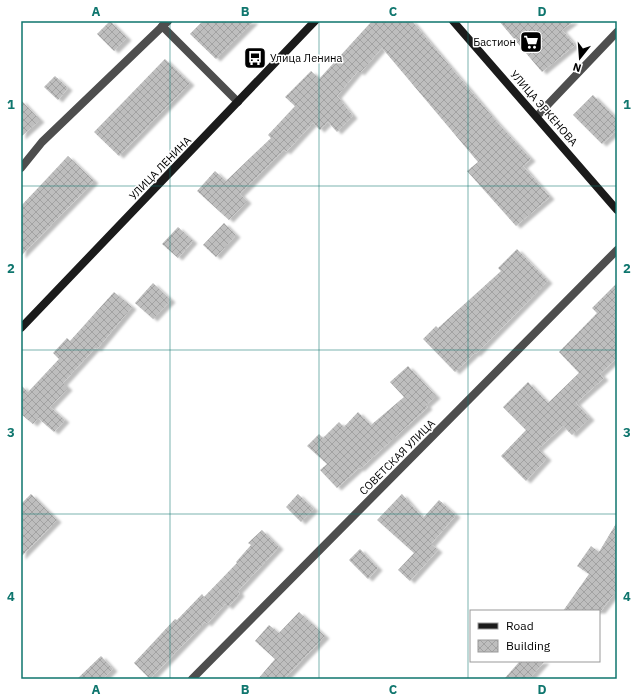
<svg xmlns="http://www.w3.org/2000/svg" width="638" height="700" font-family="'IBM Plex Sans',sans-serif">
  <defs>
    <pattern id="building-cross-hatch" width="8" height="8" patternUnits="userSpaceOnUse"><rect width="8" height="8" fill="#bebebe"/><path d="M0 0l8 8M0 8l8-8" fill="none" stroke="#a2a2a2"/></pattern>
    <filter id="shadow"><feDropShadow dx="4.5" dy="2.5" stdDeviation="1" flood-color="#0004"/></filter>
  </defs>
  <rect width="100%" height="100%" fill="#fff"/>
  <g fill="url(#building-cross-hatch)" filter="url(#shadow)">
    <path d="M110 21 127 38 114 51 97 34Z"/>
    <path d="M203 21H254L216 59 190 34Z"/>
    <path d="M372 21H412L496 121 531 159 523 166 550 197 516 226 467 171 478 162 382 48 360 73 358 71 337 96 353 116 337 132 328 122 320 130 313 123 286 152 284 150 240 194 247 201 229 220 197 191 215 171 226 181 271 138 268 135 295 106 285 97 311 71 319 79Z"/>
    <path d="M499 21H574L562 30 575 45 542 72Z"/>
    <path d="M165 59 190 83 119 156 94 132Z"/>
    <path d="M55 76 68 88 58 100 44 87Z"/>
    <path d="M593 95 617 119V130L602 144 573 115Z"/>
    <path d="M21 100 40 120 21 137Z"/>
    <path d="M68 156 94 181 21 256V206Z"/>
    <path d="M224 223 236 235 216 257 203 245Z"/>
    <path d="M178 227 193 241 178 258 162 244Z"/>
    <path d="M517 249 548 281 476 354 475 353 455 372 423 339 436 326 438 328 501 271 498 268Z"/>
    <path d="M153 283 171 300 153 319 135 303Z"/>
    <path d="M617 283V358L600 374 604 378 576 403 590 418 572 435 563 426 538 449 547 458 526 481 501 456 526 430 503 407 528 382 548 403 579 373 559 352 597 313 592 308Z"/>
    <path d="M114 292 132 307 97 349 95 348 63 383 68 388 50 407 65 420 54 432 38 418 33 424 21 414V385L28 392 59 359 53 353 67 338 70 341Z"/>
    <path d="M408 366 436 396 426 405 428 407 360 469 359 468 337 488 320 470 327 464 307 446 319 434 323 438 339 422 344 427 358 412 371 425 404 397 390 382Z"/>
    <path d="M31 494 57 520 21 557V504Z"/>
    <path d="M298 494 314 509 301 522 286 507Z"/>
    <path d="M402 494 423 518 439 500 456 515 431 544 438 550 410 581 398 570 414 553 377 520Z"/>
    <path d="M617 522V590L601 611H563L589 574 577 566 591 546 599 552Z"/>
    <path d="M262 530 279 547 238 591 240 594 228 607 225 604 207 624 205 622 150 679 134 663 175 619 177 620 202 594 204 597 237 563 236 562 251 545 248 543Z"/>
    <path d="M360 549 378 568 368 579 349 560Z"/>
    <path d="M299 612 325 636 284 679H258L275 659 255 641 269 625 279 633Z"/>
    <path d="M101 656 113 669 103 679H77Z"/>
    <path d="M520 661H545L529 679H504Z"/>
  </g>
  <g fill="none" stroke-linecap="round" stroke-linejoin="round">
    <g stroke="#4e4e4e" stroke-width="8">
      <path d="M162 26 238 102"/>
      <path d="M21 168 42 142 168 21"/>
    </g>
    <g stroke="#4e4e4e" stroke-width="8">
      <path d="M537 116 617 32"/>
      <path d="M192 679 617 250"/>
    </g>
    <g stroke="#1b1b1b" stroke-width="8">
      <path d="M453 21 617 210"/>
      <path d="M21 328 315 21"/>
    </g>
  </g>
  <path fill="none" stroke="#0f766e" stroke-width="1" stroke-opacity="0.55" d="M170 21V679M319 21V679M468 21V679M21 186H617M21 350H617M21 514H617"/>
  <defs>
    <g id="supermarket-square" transform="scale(1.15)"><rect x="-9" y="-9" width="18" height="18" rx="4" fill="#000" stroke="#fff"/><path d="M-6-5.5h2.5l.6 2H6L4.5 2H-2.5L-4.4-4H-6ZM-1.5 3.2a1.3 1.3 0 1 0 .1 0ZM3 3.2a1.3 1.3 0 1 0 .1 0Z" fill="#fff"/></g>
    <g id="bus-square" transform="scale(1.15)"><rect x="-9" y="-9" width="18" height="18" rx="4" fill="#000" stroke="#fff"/><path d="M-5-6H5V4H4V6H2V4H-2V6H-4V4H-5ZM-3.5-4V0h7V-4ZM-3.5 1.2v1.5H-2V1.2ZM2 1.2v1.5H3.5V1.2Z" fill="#fff"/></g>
  </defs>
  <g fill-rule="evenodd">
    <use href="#supermarket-square" x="531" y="42"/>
    <use href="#bus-square" x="255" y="58"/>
  </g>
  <g text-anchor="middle" stroke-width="3" stroke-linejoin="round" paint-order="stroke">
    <g font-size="11" fill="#000" stroke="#fff" text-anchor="end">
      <text x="516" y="46">Бастион</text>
      <text x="270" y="62" text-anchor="start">Улица Ленина</text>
    </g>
    <g font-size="11" fill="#000" stroke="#fff">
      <text transform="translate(544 108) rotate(49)" y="4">УЛИЦА ЭРКЕНОВА</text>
      <text transform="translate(160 168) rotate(-46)" y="4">УЛИЦА ЛЕНИНА</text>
      <text transform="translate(397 457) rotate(-45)" y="4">СОВЕТСКАЯ УЛИЦА</text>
    </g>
  </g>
  <rect width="638" height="700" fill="none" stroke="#ffffff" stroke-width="44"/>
  <rect x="470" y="610" width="130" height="52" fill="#ffffff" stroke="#999999"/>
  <rect x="478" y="623" width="20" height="6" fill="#1b1b1b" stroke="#999999"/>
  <text x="506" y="630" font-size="12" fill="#000000">Road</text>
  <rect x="478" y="640" width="20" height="12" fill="url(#building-cross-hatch)" stroke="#999999"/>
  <text x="506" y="650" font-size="12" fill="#000000">Building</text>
  <g transform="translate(580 58) rotate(197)" stroke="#ffffff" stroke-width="3" paint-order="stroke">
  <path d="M0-3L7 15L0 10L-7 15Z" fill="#000000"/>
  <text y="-6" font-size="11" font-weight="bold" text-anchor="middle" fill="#000000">N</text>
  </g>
  <rect x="22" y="22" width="594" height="656" fill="none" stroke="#0f766e" stroke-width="1.5"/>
  <g font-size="13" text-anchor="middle" font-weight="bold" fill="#0f766e">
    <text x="96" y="16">A</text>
    <text x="245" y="16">B</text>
    <text x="393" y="16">C</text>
    <text x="542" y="16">D</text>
    <text x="11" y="109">1</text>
    <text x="627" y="109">1</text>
    <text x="11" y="273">2</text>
    <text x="627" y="273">2</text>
    <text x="11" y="437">3</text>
    <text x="627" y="437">3</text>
    <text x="11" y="601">4</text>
    <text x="627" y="601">4</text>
    <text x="96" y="694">A</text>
    <text x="245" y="694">B</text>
    <text x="393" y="694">C</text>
    <text x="542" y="694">D</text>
  </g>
</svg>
